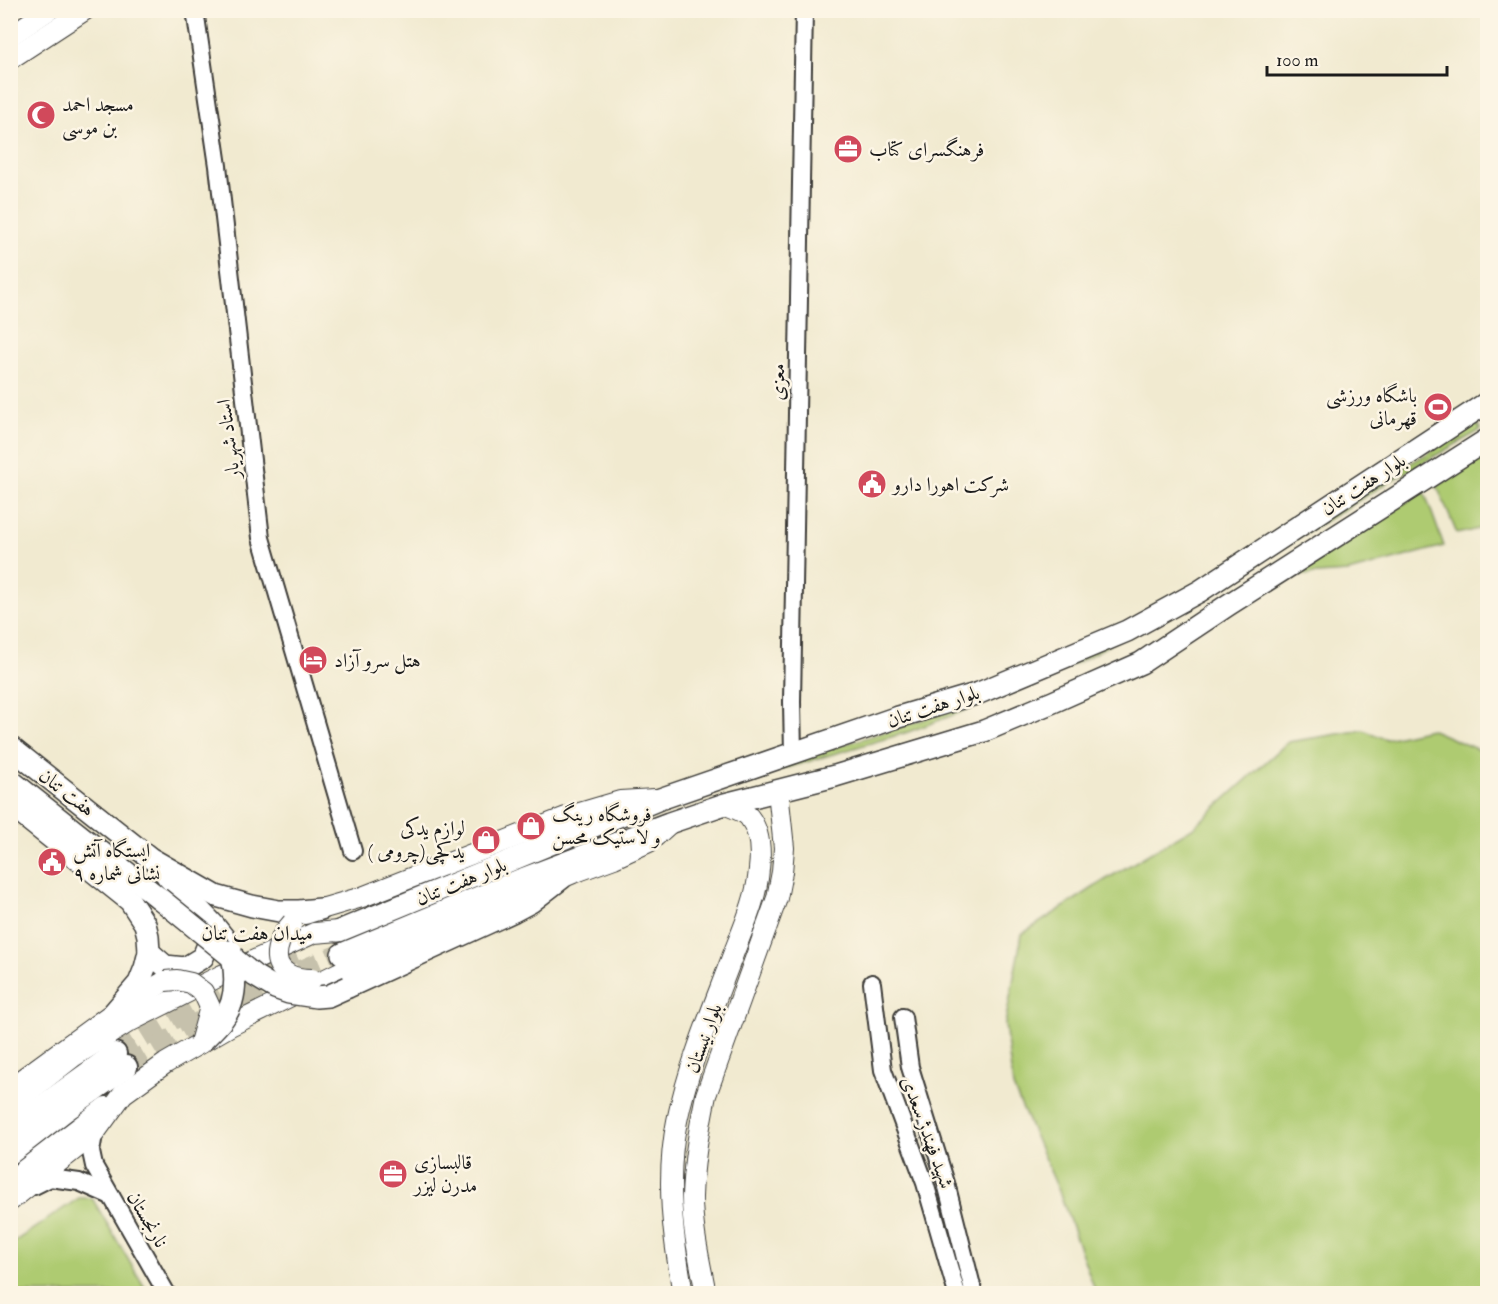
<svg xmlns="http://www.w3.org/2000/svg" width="1498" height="1304" font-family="'IM FELL Double Pica',Amiri,serif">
  <rect width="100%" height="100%" fill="#fcf5e5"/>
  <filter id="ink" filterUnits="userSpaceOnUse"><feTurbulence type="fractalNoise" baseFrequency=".0167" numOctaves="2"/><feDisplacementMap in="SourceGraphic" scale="12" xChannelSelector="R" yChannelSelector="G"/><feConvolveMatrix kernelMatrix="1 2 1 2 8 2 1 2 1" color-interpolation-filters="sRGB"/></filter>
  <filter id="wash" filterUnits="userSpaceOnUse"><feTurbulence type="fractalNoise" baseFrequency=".008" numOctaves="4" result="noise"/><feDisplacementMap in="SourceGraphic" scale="24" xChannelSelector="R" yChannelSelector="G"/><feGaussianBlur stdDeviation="1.35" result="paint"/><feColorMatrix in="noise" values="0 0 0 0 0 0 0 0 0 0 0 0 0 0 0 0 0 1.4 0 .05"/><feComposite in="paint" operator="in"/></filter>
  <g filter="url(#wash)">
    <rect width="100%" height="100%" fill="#f1ead0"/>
    <g fill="#aecb71" stroke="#657446" stroke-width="1.5">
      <path d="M1476 423 1481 430 1392 480 1326 521 1079 662 998 698 908 732 749 779 742 776 901 727 946 712 1078 656 1425 455Z"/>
      <path d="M1487 456V527L1457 534 1437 486Z"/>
      <path d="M1424 491 1444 546 1348 572 1286 576Z"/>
      <path d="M1430 729 1483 752 1487 751V1293H1096L1059 1191 1013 1087 1005 1024 1022 934 1105 880 1194 827 1288 742 1363 730 1386 739Z"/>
      <path d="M79 1198H92L148 1293H11V1244Z"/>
    </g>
  </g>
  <g filter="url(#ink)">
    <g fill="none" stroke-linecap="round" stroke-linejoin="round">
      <g stroke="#c6c1ac" stroke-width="22" stroke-dasharray="22 11" stroke-linecap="butt">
        <path d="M115 1054C174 1018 232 981 295 952"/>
        <path d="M126 1067 222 1009 266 986 342 954"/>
      </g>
      <g stroke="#3c3b37" stroke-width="20">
        <g id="tertiary">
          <path d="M195 10 218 166 261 538 353 851"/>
          <path d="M793 754 792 702 804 10"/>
          <path d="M872 983 883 1070 925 1183 957 1294"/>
          <path d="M903 1017 910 1067 946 1183 974 1294"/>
          <path d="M94 1134 91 1152 94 1166 167 1294"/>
          <path d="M34 1186 50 1178 79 1182 111 1196"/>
        </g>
      </g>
      <g stroke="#3c3b37" stroke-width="22">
        <g id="secondary">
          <path d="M10 36 49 10"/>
          <path d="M10 59 85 10"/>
          <path d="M305 914 321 909 362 897 566 817 620 801 655 799"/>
          <path d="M10 1088 114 1012 165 981"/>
          <path d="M10 1106 73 1057 129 1022 222 975 314 933 339 931"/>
          <path d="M10 1181 106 1107"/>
          <path d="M10 1201 94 1134 123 1094 166 1063 230 1026 342 971 573 873 614 858 649 842 669 824"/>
          <path d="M683 1294C673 1236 665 1179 677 1121 689 1063 713 1008 734 952 744 926 757 898 759 869 761 852 760 831 749 817 744 811 732 808 725 804"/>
          <path d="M706 1294C700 1262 692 1229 692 1197 693 1162 699 1129 706 1095L777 898 782 872 784 848 778 791"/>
        </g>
      </g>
      <g stroke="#3c3b37" stroke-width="24">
        <g id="primary">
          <path d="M10 747 150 858 216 896 252 906 279 911H299L321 909"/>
          <path d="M10 780 159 898"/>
          <path d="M10 805 130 901 145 924 148 936 149 952 145 968 139 983 114 1012"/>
          <path d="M167 876 213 924 224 938"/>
          <path d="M339 931 660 799 895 718 979 693 1127 631 1200 591 1488 402"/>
          <path d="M149 952 165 966 185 968 203 957 211 937 208 923"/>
          <path d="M342 954 522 879 669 823 725 804 835 776 984 731 1053 702 1141 663 1228 605 1488 439"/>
          <path d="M348 987 514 911 531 902 562 878"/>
        </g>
      </g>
      <g stroke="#3c3b37" stroke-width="26">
        <g id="trunk">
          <path d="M10 1130 115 1054"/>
          <path d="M10 1153 64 1111 126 1067"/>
        </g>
      </g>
      <use href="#tertiary" stroke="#fff" stroke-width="16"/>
      <use href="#secondary" stroke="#fff" stroke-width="20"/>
      <use href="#primary" stroke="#fff" stroke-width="21"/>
      <use href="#trunk" stroke="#fff" stroke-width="22"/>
      <g stroke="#3c3b37" stroke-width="22" stroke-linecap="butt">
        <g id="secondary-bridge">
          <path d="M292 923C280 936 267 962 288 974 295 979 304 979 312 979"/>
          <path d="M165 981 177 980 191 983 203 992 210 1007 200 1043"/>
        </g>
      </g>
      <g stroke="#3c3b37" stroke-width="24" stroke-linecap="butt">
        <g id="primary-bridge">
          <path d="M159 898 255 976 275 988 289 993 316 997 328 996 348 987"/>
          <path d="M200 1043C208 1035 216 1028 223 1019 238 1000 236 973 231 951"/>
        </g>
      </g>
      <use href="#secondary-bridge" stroke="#fff" stroke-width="20"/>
      <use href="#primary-bridge" stroke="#fff" stroke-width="21"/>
    </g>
  </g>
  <defs>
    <g id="mosque-disc" transform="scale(1.5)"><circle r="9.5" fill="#d1495b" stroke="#fcf5e5"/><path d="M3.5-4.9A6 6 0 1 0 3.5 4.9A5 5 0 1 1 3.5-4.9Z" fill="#fff"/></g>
    <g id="office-disc" transform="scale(1.5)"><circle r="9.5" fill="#d1495b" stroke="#fcf5e5"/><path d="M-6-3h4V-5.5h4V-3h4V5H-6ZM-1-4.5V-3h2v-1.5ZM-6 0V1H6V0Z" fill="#fff"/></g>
    <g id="stadium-disc" transform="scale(1.5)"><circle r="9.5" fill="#d1495b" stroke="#fcf5e5"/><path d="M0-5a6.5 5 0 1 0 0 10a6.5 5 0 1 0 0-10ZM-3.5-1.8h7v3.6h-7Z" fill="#fff"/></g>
    <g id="civic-disc" transform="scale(1.5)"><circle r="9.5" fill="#d1495b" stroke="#fcf5e5"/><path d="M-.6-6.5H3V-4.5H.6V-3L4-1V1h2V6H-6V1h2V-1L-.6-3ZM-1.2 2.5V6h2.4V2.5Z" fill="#fff"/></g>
    <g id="hotel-disc" transform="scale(1.5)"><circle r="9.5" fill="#d1495b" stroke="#fcf5e5"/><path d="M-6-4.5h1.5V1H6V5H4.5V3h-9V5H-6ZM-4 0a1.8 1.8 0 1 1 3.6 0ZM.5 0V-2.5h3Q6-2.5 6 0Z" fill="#fff"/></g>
    <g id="shop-disc" transform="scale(1.5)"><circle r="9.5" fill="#d1495b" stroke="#fcf5e5"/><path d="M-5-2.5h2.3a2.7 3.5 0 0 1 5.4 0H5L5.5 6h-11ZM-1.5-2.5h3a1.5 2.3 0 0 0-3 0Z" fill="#fff"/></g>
  </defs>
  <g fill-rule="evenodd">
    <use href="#mosque-disc" x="41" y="115"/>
    <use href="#office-disc" x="848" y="149"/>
    <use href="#stadium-disc" x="1438" y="407"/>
    <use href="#civic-disc" x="872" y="484"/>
    <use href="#hotel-disc" x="313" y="660"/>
    <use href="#shop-disc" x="531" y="826"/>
    <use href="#shop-disc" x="486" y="840"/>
    <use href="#civic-disc" x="52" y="862"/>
    <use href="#office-disc" x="393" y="1174"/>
  </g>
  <g text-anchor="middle" stroke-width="5" stroke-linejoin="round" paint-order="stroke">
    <g font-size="20" fill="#1c1c1c" stroke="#fcf5e5" text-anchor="start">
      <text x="62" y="111">مسجد احمد<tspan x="62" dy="23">بن موسی</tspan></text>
      <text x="869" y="156">فرهنگسرای کتاب</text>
      <text x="1417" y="402" text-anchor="end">باشگاه ورزشی<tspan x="1417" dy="23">قهرمانی</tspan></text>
      <text x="893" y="491">شرکت اهورا دارو</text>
      <text x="334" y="667">هتل سرو آزاد</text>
      <text x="552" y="821">فروشگاه رینگ<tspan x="552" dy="23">و لاستیک محسن</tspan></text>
      <text x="465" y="835" text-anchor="end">لوازم یدکی<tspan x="465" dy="23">یدکچی(چرومی )</tspan></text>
      <text x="73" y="857">ایستگاه آتش<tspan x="73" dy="23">نشانی شماره ۹</tspan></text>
      <text x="414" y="1169">قالبسازی<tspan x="414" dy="23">مدرن لیزر</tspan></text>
    </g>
    <g font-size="20" fill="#1c1c1c" stroke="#fcf5e5">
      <text transform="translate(777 382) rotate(-89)" y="7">معزی</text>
      <text transform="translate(228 439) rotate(-97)" y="7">استاد شهریار</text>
      <text transform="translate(1363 484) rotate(-33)" y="7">بلوار هفت تنان</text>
      <text transform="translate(933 706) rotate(-18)" y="7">بلوار هفت تنان</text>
      <text transform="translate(67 792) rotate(38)" y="7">هفت تنان</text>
      <text transform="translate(461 881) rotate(-22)" y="7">بلوار هفت تنان</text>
      <text transform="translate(703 1038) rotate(-70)" y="7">بلوار نیستان</text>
      <text transform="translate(928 1132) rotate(70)" y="7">شهید فهندژ سعدی</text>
      <text transform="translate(148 1219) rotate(60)" y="7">نارنجستان</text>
    </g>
    <g font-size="21" fill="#1c1c1c" stroke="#fcf5e5">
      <text x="257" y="940">میدان هفت تنان</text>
    </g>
  </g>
  <rect width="1498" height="1304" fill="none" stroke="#fcf5e5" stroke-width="36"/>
  <path d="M1267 66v9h180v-9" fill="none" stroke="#1c1c1c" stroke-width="3"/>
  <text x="1276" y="66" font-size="18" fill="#1c1c1c" stroke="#fcf5e5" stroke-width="4.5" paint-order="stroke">100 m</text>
</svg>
